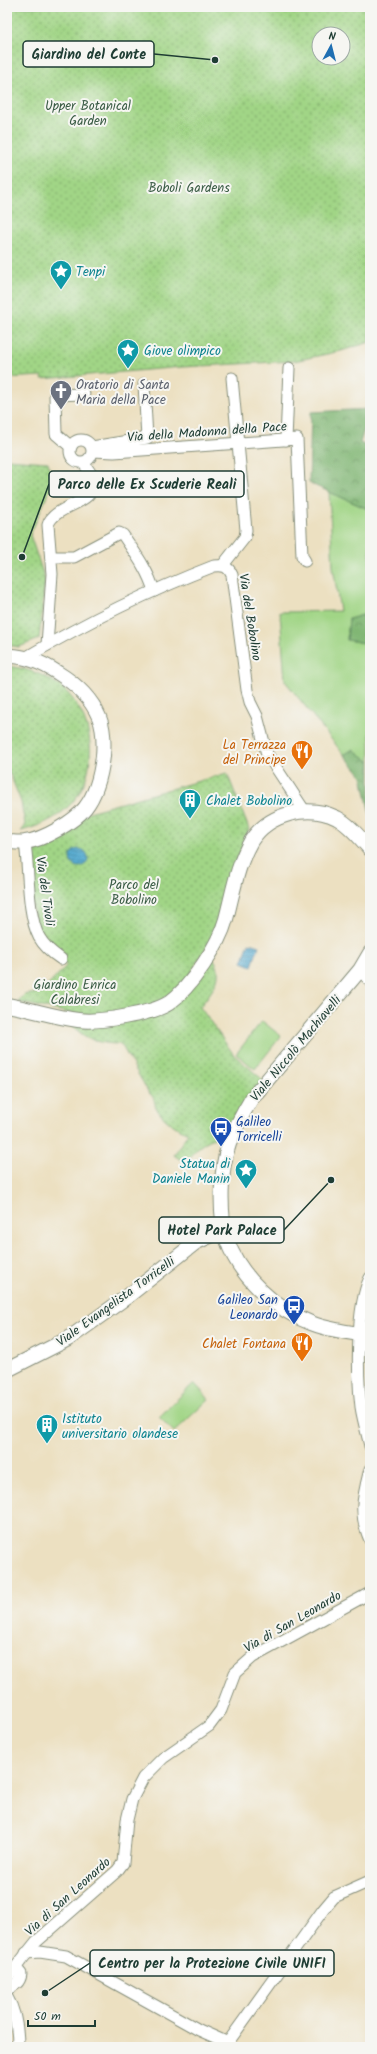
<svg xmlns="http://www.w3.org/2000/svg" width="377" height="2054" font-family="Kalam,sans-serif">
  <defs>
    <pattern id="forest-crowns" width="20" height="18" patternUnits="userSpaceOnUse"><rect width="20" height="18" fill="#80b673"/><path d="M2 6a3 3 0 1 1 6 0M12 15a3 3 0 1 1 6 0" fill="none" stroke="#68955f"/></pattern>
    <pattern id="park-dots" width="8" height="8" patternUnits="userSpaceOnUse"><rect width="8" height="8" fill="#a1d586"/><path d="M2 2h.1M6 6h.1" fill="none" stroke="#83ae6e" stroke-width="1.8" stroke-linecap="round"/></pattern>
    <pattern id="water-rules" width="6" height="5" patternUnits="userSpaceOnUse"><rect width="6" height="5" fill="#53a9cf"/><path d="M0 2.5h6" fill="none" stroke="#448ba9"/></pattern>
  </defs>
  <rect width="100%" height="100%" fill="#f6f6f2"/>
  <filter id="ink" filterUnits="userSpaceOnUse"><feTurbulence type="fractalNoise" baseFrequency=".025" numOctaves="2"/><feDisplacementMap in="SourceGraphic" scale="8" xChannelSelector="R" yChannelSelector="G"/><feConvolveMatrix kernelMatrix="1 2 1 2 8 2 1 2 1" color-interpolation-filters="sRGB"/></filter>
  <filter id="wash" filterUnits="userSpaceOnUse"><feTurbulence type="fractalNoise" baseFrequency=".012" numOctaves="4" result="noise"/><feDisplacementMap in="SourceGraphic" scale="16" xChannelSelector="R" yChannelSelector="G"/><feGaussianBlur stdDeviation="0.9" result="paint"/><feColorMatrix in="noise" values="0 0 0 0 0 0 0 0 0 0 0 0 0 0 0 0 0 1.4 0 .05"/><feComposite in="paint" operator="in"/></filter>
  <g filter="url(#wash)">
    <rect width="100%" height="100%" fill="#ece0c1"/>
    <g fill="#a1d586" stroke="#60895d">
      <path d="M329 492 370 510V613L349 619 347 640 370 644V762L353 749 344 755 285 681 280 612 340 611 333 567Z"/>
      <path d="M262 1021 281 1036 255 1069 236 1054Z"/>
      <path d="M194 1383 209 1399 174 1432 159 1417Z"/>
    </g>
    <g fill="url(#forest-crowns)" stroke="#507a54">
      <path d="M370 409 360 443 370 448V510L309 483 311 412Z"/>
      <path d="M370 613V644L347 640 349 619Z"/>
      <path d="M353 749 370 762V815L362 776 344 755Z"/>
    </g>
    <g fill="url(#park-dots)" stroke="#60895d" fill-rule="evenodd">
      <path d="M7 7H370V342L341 351 294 361 182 367 42 379V376L7 378ZM319 34H343V58H319Z"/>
      <path d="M7 459 48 462 53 482 30 535 45 579 39 639 19 647 7 645Z"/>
      <path d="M7 666C31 669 56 678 71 697 99 730 97 785 62 812 50 822 35 827 21 831L25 824 21 802 10 774 7 775Z"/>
      <path d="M227 773 249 829 238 857 217 930 181 988 151 1006 83 1016 18 1002 24 995 42 992 67 965 58 961 38 941 23 847 89 812Z"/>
      <path d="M211 955C227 975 213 989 200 1007L234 1055 263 1080 228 1136C209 1136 196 1147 185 1163L174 1155 188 1133C176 1127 162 1120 156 1107 154 1101 155 1098 149 1093L121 1044C99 1044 83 1039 69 1022L165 1009Z"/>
    </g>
    <g fill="url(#water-rules)" stroke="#397382">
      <circle cx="79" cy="858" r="9"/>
      <path d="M249 943 259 946 252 966 242 962Z"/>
    </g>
  </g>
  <g filter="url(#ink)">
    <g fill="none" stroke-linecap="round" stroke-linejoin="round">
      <g stroke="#868e7a" stroke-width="13">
        <g id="minor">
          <circle cx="81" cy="451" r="11"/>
          <path d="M286 440 289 368"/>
          <path d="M71 447 56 434 55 395 84 394"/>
          <path d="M92 447 147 438 144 384"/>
          <path d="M93 451 114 452 297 439 302 556 305 561"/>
          <path d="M51 557H74L119 533 123 535C135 553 148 570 154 591"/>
          <path d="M223 565 245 537 246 530 232 378"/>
          <path d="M47 645 52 574 48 525C54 504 98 505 93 479 92 473 86 467 83 463"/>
          <path d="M25 658C86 622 149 591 214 566 224 565 228 566 232 575L247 690 250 702 257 716 267 754 304 810"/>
          <path d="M25 843C29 869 27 914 39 937 44 946 52 953 61 959"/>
          <path d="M360 970 370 981"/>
          <path d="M370 1278C356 1307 357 1374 361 1407 363 1420 367 1433 370 1446"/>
          <path d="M370 1469C363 1497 358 1513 370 1540"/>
          <path d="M26 1953 40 1952 66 1956 199 2030 226 2042 229 2041 323 1910 334 1897 370 1881"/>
          <path d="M7 1978 36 1942 117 1871 123 1863 127 1820 132 1799 143 1778 163 1758 209 1726 221 1710 235 1673 253 1657 370 1593"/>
          <path d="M7 1989C14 1986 20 1983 21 1974L16 1968"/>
          <path d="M7 1997C16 2012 18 2029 18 2047"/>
        </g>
      </g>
      <g stroke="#868e7a" stroke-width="16">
        <g id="major">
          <path d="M7 656C26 655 43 663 58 673 76 684 91 698 99 717 104 729 104 744 103 756 101 774 96 794 85 808 74 822 43 840 25 842 20 843 13 842 7 842"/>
          <path d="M370 953 360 970 252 1098C243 1113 235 1127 229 1144 220 1169 219 1214 227 1240 239 1276 276 1310 311 1323 329 1330 350 1333 370 1335"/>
          <path d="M7 1005C31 1009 54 1017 78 1020 98 1023 152 1014 169 1003 191 987 219 945 226 919 233 893 237 865 251 841 269 813 308 804 337 818 350 825 360 838 370 849"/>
          <path d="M7 1370 68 1339 128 1296 195 1243 225 1229"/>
        </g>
      </g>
      <use href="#minor" stroke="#fff" stroke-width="11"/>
      <use href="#major" stroke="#fff" stroke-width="14"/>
    </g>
  </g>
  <defs>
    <g id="sight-pin" transform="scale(1.15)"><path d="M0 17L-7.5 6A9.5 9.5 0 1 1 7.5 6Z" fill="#0f9aa8" stroke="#f6f6f2"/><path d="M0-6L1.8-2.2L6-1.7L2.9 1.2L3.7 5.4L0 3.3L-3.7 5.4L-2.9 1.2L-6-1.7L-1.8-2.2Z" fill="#fff"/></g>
    <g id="church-pin" transform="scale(1.15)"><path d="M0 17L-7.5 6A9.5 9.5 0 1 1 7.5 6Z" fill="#6b7280" stroke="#f6f6f2"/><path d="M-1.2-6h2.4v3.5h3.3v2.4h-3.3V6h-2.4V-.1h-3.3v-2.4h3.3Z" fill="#fff"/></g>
    <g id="restaurant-pin" transform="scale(1.15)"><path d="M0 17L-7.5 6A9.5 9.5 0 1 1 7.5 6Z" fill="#e8710a" stroke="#f6f6f2"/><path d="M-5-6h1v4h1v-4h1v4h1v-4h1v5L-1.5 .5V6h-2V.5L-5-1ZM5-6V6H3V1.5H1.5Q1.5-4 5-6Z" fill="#fff"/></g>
    <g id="building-pin" transform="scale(1.15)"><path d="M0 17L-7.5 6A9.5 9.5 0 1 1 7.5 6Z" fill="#0f9aa8" stroke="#f6f6f2"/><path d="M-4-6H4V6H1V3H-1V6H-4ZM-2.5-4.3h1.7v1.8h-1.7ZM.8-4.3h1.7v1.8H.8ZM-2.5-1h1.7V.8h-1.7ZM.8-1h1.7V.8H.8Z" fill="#fff"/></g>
    <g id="bus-pin" transform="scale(1.15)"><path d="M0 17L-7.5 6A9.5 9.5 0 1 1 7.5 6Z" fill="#1a4fb4" stroke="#f6f6f2"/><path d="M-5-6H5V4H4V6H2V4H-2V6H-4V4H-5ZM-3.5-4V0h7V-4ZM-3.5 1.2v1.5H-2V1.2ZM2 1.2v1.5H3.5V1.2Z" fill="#fff"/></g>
  </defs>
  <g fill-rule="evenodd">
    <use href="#sight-pin" x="61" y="271"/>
    <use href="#sight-pin" x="128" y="350"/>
    <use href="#church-pin" x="61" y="391"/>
    <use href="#restaurant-pin" x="302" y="751"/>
    <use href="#building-pin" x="190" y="800"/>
    <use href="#bus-pin" x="221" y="1128"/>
    <use href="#sight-pin" x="246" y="1170"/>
    <use href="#bus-pin" x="294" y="1306"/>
    <use href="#restaurant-pin" x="302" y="1343"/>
    <use href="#building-pin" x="47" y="1425"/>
  </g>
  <g text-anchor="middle" stroke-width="4" stroke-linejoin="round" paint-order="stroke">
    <g font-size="13" fill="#395b44" stroke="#f6f6f2">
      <text x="88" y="110">Upper Botanical<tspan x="88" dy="15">Garden</tspan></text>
      <text x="189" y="192">Boboli Gardens</text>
      <text x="134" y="889">Parco del<tspan x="134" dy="15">Bobolino</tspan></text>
      <text x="75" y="989">Giardino Enrica<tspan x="75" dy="15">Calabresi</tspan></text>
    </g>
    <g font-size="13" fill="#0d838f" stroke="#f6f6f2" text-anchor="start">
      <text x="76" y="276">Tenpi</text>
      <text x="144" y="355">Giove olimpico</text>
      <text x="206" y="805">Chalet Bobolino</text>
      <text x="230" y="1168" text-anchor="end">Statua di<tspan x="230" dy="15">Daniele Manin</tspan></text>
      <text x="62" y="1423">Istituto<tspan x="62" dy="15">universitario olandese</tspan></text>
    </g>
    <g font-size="13" fill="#5b616d" stroke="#f6f6f2" text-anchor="start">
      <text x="76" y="389">Oratorio di Santa<tspan x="76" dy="15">Maria della Pace</tspan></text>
    </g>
    <g font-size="13" fill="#1f3d34" stroke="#f6f6f2">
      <text transform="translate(207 431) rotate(-4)" y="5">Via della Madonna della Pace</text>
      <text transform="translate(251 617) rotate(81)" y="5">Via del Bobolino</text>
      <text transform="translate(46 891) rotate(82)" y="5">Via del Tivoli</text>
      <text transform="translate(295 1048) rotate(-50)" y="5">Viale Niccolò Machiavelli</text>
      <text transform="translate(115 1301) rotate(-36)" y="5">Viale Evangelista Torricelli</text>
      <text transform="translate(292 1621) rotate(-30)" y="5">Via di San Leonardo</text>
      <text transform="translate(67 1896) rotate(-42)" y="5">Via di San Leonardo</text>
    </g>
    <g font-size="13" fill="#c56008" stroke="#f6f6f2" text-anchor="end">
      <text x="286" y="749">La Terrazza<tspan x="286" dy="15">del Principe</tspan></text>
      <text x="286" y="1348">Chalet Fontana</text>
    </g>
    <g font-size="13" fill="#164399" stroke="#f6f6f2" text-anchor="start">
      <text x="236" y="1126">Galileo<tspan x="236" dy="15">Torricelli</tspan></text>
      <text x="278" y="1304" text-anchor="end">Galileo San<tspan x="278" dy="15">Leonardo</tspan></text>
    </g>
  </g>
  <path fill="none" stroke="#1f3d34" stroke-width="1.5" d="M215 60L154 54M22 557L49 484M331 1180L284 1230M45 1993L90 1963"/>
  <g fill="#1f3d34" stroke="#f6f6f2" stroke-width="1.5">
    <circle cx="215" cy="60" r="4"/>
    <circle cx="22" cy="557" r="4"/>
    <circle cx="331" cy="1180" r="4"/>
    <circle cx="45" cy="1993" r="4"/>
  </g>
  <g fill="#f6f6f2" stroke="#1f3d34" stroke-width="1.5">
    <rect x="23" y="41" width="131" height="26" rx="4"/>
    <rect x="49" y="471" width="195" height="26" rx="4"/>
    <rect x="159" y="1217" width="125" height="26" rx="4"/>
    <rect x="90" y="1950" width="244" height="26" rx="4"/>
  </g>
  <g font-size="14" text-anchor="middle" font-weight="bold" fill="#1f3d34">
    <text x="89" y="59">Giardino del Conte</text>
    <text x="147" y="489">Parco delle Ex Scuderie Reali</text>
    <text x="222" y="1235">Hotel Park Palace</text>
    <text x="212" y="1968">Centro per la Protezione Civile UNIFI</text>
  </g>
  <rect width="377" height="2054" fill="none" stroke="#f6f6f2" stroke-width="24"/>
  <g transform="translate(331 46) rotate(7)"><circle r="19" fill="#f6f6f2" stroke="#a0aca6"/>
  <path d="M0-3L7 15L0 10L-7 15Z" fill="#1f6fb2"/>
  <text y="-6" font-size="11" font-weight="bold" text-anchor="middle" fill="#1f3d34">N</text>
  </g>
  <path d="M28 2020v6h67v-6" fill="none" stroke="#1f3d34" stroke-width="2"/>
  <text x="34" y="2020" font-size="12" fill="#1f3d34" stroke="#f6f6f2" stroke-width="3" paint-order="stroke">50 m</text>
</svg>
